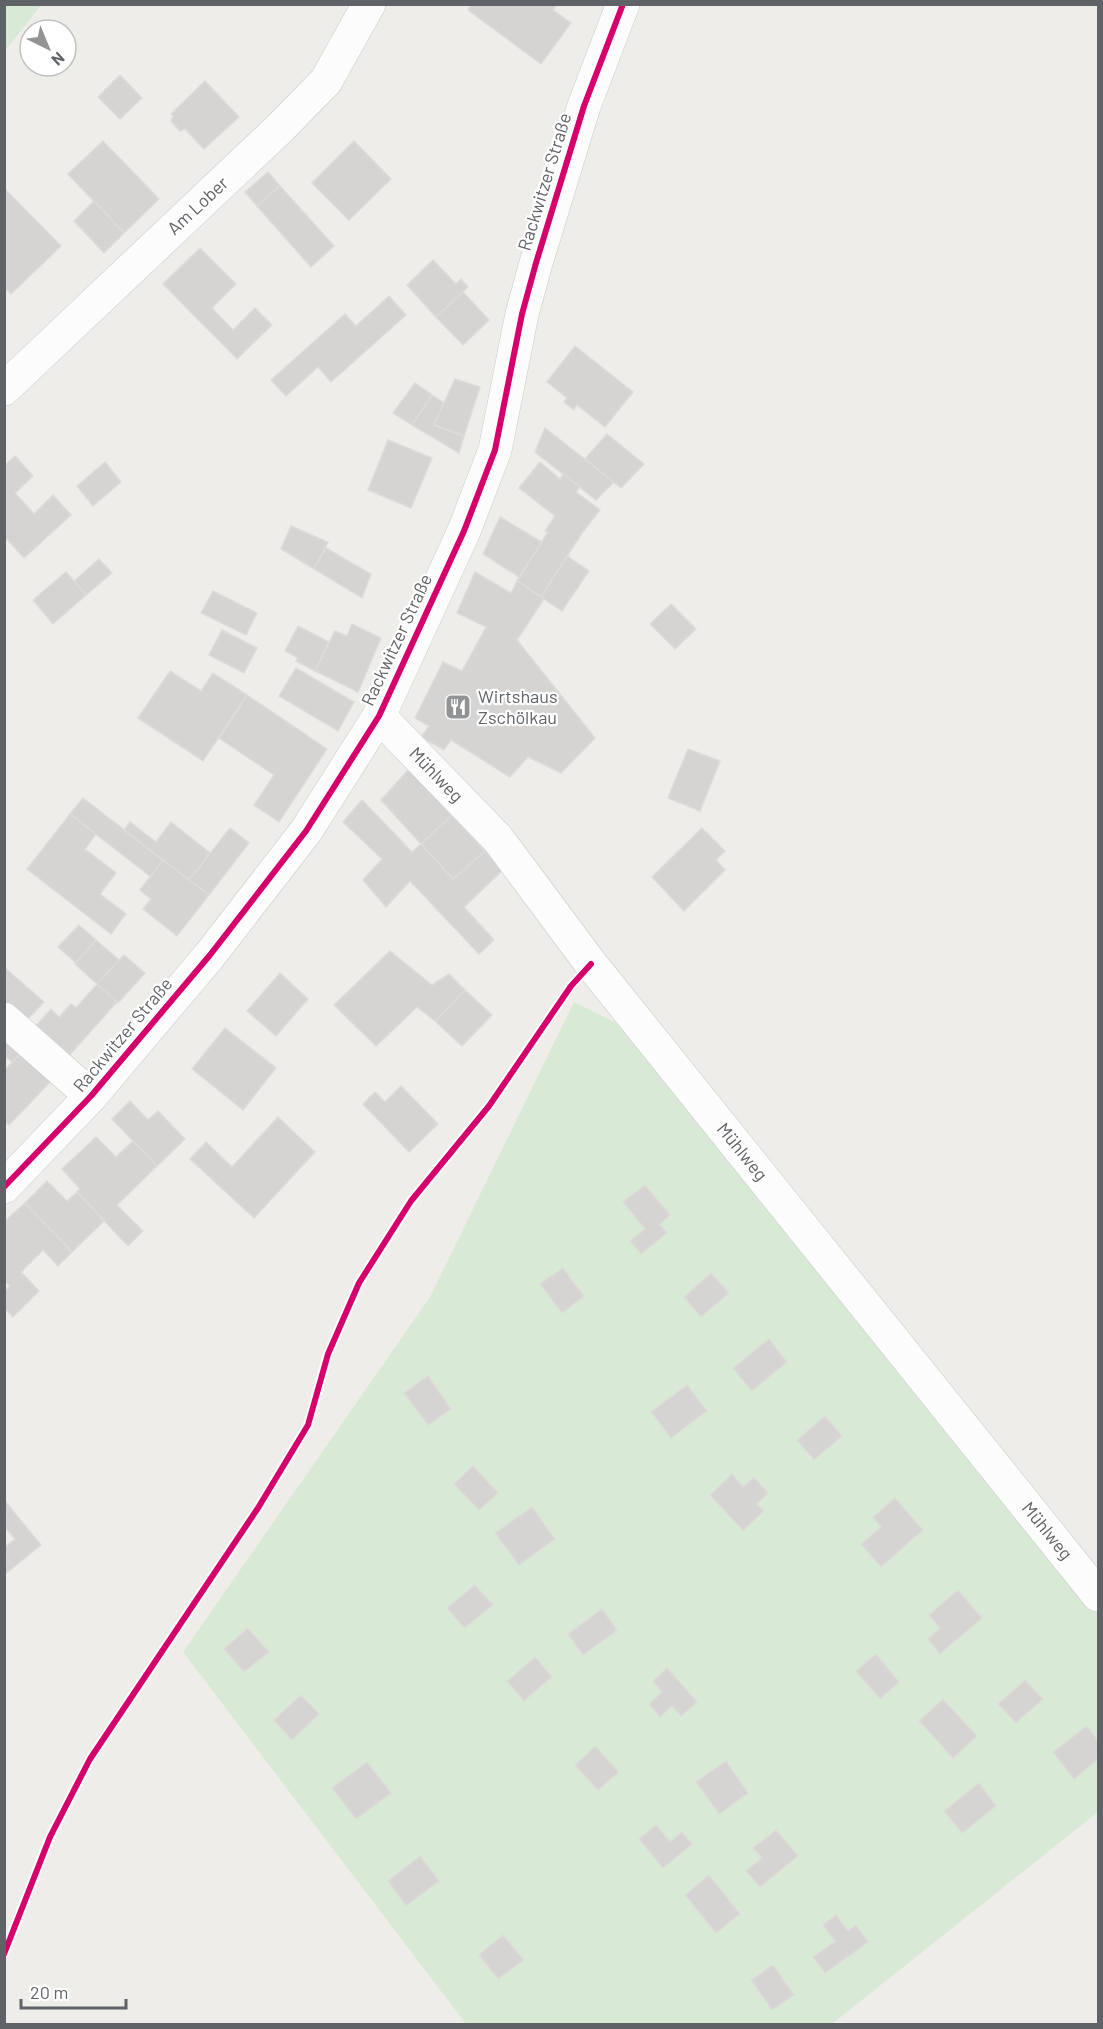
<svg xmlns="http://www.w3.org/2000/svg" width="1103" height="2029" font-family="Barlow,sans-serif">
  <rect width="100%" height="100%" fill="#efedea"/>
  <g fill="#d8ead6">
    <path d="M5 4 41 5 5 51 4 5Z"/>
    <path d="M574 1002 629 1029 1098 1611V1812L832 2024H466L183 1652 430 1297Z"/>
  </g>
  <g fill="#d5d4d3" stroke="#dedcd9" stroke-width="1.5">
    <path d="M472 4H557L553 10 571 23 541 64 468 10Z"/>
    <path d="M120 75 142 98 120 119 98 97Z"/>
    <path d="M205 81 239 117 204 149 185 129 180 131 171 121 173 116 171 114Z"/>
    <path d="M103 141 159 199 124 233 68 174Z"/>
    <path d="M354 141 391 179 349 220 312 183Z"/>
    <path d="M268 172 280 186 257 206 245 192Z"/>
    <path d="M280 186 334 246 311 267 257 206Z"/>
    <path d="M5 189 61 246 11 294 4 287Z"/>
    <path d="M94 201 124 233 104 253 74 221Z"/>
    <path d="M200 248 236 284 212 308 233 330 255 308 272 325 237 359 163 284Z"/>
    <path d="M433 260 456 284 461 279 468 287 436 317 407 285Z"/>
    <path d="M463 292 489 320 463 345 436 317Z"/>
    <path d="M389 296 406 315 331 382 318 367 286 396 271 380 345 314 356 326Z"/>
    <path d="M575 346 633 392 605 427 577 405 574 410 564 402 567 398 547 382Z"/>
    <path d="M455 379 480 387 464 436 434 425Z"/>
    <path d="M415 383 432 395 412 425 393 413Z"/>
    <path d="M432 395 444 403 434 425 464 436 459 453 412 425Z"/>
    <path d="M545 428 614 482 596 500 535 452Z"/>
    <path d="M607 434 644 464 621 488 585 459Z"/>
    <path d="M388 440 432 458 411 508 368 490Z"/>
    <path d="M15 456 33 476 15 493 34 514 53 495 71 515 24 558 4 536V466Z"/>
    <path d="M105 462 121 482 93 506 77 486Z"/>
    <path d="M540 462 560 479 563 474 580 487 576 492 600 510 582 533 541 597 517 581 548 532 545 531 555 516 519 488Z"/>
    <path d="M500 517 542 542 519 577 483 554Z"/>
    <path d="M291 526 328 542 314 569 281 549Z"/>
    <path d="M326 548 371 574 362 598 314 569Z"/>
    <path d="M567 556 589 571 562 611 541 597Z"/>
    <path d="M99 559 112 573 86 595 74 581Z"/>
    <path d="M66 572 86 595 53 624 33 600Z"/>
    <path d="M475 572 511 593 517 581 544 599 517 640 595 738 561 773 528 757 510 777 451 740 444 750 421 737 429 726 415 718 443 662 462 671 486 627 457 613Z"/>
    <path d="M213 591 257 613 246 635 201 613Z"/>
    <path d="M671 604 696 629 675 649 650 624Z"/>
    <path d="M352 624 381 638 358 692 315 671 335 631 347 636Z"/>
    <path d="M298 626 329 642 315 671 296 661 298 658 285 651Z"/>
    <path d="M222 630 257 648 244 673 209 655Z"/>
    <path d="M296 668 354 702 338 731 279 696Z"/>
    <path d="M170 671 201 691 213 673 247 695 203 761 138 718Z"/>
    <path d="M247 695 327 749 279 822 254 805 274 775 219 738Z"/>
    <path d="M688 749 720 761 700 811 668 798Z"/>
    <path d="M410 768 452 815 421 844 381 800Z"/>
    <path d="M83 798 163 860 151 877 70 814Z"/>
    <path d="M362 800 412 852 421 844 453 879 485 851 503 870 464 907 494 940 479 954 410 881 386 907 363 880 382 859 343 822Z"/>
    <path d="M70 814 96 834 85 849 116 873 100 894 126 914 111 934 27 869Z"/>
    <path d="M452 815 485 851 453 879 421 844Z"/>
    <path d="M130 822 156 842 171 822 210 853 189 880 124 830Z"/>
    <path d="M230 828 249 843 209 895 189 880Z"/>
    <path d="M702 828 725 851 716 860 725 870 684 911 652 877Z"/>
    <path d="M163 860 209 895 177 936 143 909 151 899 140 890Z"/>
    <path d="M79 925 96 940 76 963 58 947Z"/>
    <path d="M96 940 119 960 97 984 75 964Z"/>
    <path d="M390 951 432 985 449 974 465 990 435 1021 417 1007 376 1046 334 1005Z"/>
    <path d="M124 955 145 973 118 1003 97 984Z"/>
    <path d="M4 967 44 1002 25 1022 4 1004Z"/>
    <path d="M280 973 308 999 276 1036 247 1011Z"/>
    <path d="M97 984 117 1002 66 1059 33 1029 51 1009 59 1017 71 1004 76 1008Z"/>
    <path d="M465 990 492 1015 462 1046 435 1021Z"/>
    <path d="M225 1028 276 1068 243 1110 192 1069Z"/>
    <path d="M4 1033 23 1051 13 1063 4 1055Z"/>
    <path d="M23 1051 52 1080 9 1125 4 1120V1071Z"/>
    <path d="M401 1086 438 1124 409 1152 363 1104 375 1092 385 1102Z"/>
    <path d="M130 1101 148 1120 158 1111 185 1139 157 1166 112 1119Z"/>
    <path d="M278 1117 315 1152 254 1218 190 1159 206 1142 232 1167Z"/>
    <path d="M96 1137 116 1157 133 1141 157 1166 117 1205 143 1231 128 1246 77 1192 80 1189 62 1169Z"/>
    <path d="M47 1181 67 1201 77 1192 104 1221 72 1252 25 1203Z"/>
    <path d="M645 1185 670 1215 660 1224 667 1233 641 1254 630 1241 645 1229 623 1202Z"/>
    <path d="M25 1203 72 1252 58 1266 43 1250 21 1272 39 1291 13 1317 4 1308V1292L10 1286 4 1280V1222Z"/>
    <path d="M563 1268 584 1296 562 1313 540 1284Z"/>
    <path d="M711 1273 729 1293 701 1317 684 1297Z"/>
    <path d="M769 1339 787 1362 752 1391 733 1368Z"/>
    <path d="M428 1376 451 1409 428 1425 404 1393Z"/>
    <path d="M687 1385 707 1411 671 1438 651 1412Z"/>
    <path d="M825 1416 842 1436 814 1460 797 1440Z"/>
    <path d="M473 1466 498 1493 479 1510 454 1484Z"/>
    <path d="M732 1474 743 1487 754 1477 768 1493 757 1504 764 1511 743 1531 710 1495Z"/>
    <path d="M895 1498 923 1530 881 1567 861 1544 881 1527 873 1517Z"/>
    <path d="M4 1500 41 1545 4 1575V1548L15 1539 4 1526Z"/>
    <path d="M532 1507 555 1539 519 1565 495 1533Z"/>
    <path d="M475 1585 493 1605 464 1628 447 1608Z"/>
    <path d="M958 1590 982 1618 940 1654 928 1639 940 1628 929 1615Z"/>
    <path d="M602 1609 617 1630 583 1655 568 1634Z"/>
    <path d="M248 1628 269 1652 244 1672 224 1649Z"/>
    <path d="M876 1654 899 1682 880 1699 856 1671Z"/>
    <path d="M535 1657 552 1677 524 1701 507 1681Z"/>
    <path d="M667 1668 697 1702 681 1716 672 1706 660 1717 649 1704 662 1692 653 1681Z"/>
    <path d="M1025 1680 1043 1699 1016 1723 998 1704Z"/>
    <path d="M301 1695 319 1714 292 1740 274 1720Z"/>
    <path d="M943 1699 977 1736 953 1758 919 1721Z"/>
    <path d="M1087 1726 1098 1741V1759L1074 1779 1053 1752Z"/>
    <path d="M595 1746 619 1772 598 1790 575 1765Z"/>
    <path d="M726 1761 748 1793 719 1814 696 1782Z"/>
    <path d="M367 1762 391 1793 356 1819 332 1788Z"/>
    <path d="M979 1783 996 1806 962 1833 944 1811Z"/>
    <path d="M656 1825 670 1842 682 1832 692 1844 663 1868 639 1839Z"/>
    <path d="M776 1830 798 1856 760 1887 746 1871 762 1858 753 1848Z"/>
    <path d="M420 1856 439 1881 406 1906 388 1881Z"/>
    <path d="M709 1875 740 1914 716 1933 685 1895Z"/>
    <path d="M836 1915 848 1931 856 1925 868 1942 825 1973 813 1957 835 1941 823 1925Z"/>
    <path d="M503 1935 524 1960 498 1979 479 1955Z"/>
    <path d="M773 1965 794 1995 772 2010 751 1980Z"/>
  </g>
  <g fill="none" stroke-linecap="round" stroke-linejoin="round">
    <g stroke="#c9c9ca" stroke-width="34">
      <g id="minor">
        <path d="M4 389 280 128 326 81 369 4"/>
        <path d="M379 716 498 839 591 964 1098 1595"/>
        <path d="M4 1019 91 1096"/>
        <path d="M4 1187 91 1096 210 955 306 831 379 716 464 531 495 450 522 314 536 263 584 106 623 4"/>
      </g>
    </g>
    <use href="#minor" stroke="#fdfcfc" stroke-width="33"/>
    <g stroke="#fff" stroke-width="10">
      <g id="cycleway">
        <path d="M4 1187 91 1096 210 955 306 831 379 716 464 531 495 450 522 314 536 263 584 106 623 4"/>
        <path d="M4 1954 50 1837 90 1759 258 1508 308 1425 328 1354 359 1283 411 1201 489 1106 571 986 591 964"/>
      </g>
    </g>
    <use href="#cycleway" stroke="#d6006c" stroke-width="6"/>
  </g>
  <defs>
    <g id="restaurant-square" transform="scale(1.35)"><rect x="-9" y="-9" width="18" height="18" rx="4" fill="#919395" stroke="#fff"/><path d="M-5-6h1v4h1v-4h1v4h1v-4h1v5L-1.5 .5V6h-2V.5L-5-1ZM5-6V6H3V1.5H1.5Q1.5-4 5-6Z" fill="#fff"/></g>
  </defs>
  <g fill-rule="evenodd">
    <use href="#restaurant-square" x="458" y="707"/>
  </g>
  <g text-anchor="middle" stroke-width="4.5" stroke-linejoin="round" paint-order="stroke">
    <g font-size="18" fill="#5f6367" stroke="#fff">
      <text transform="translate(545 182) rotate(-73)" y="6">Rackwitzer Straße</text>
      <text transform="translate(198 206) rotate(-43)" y="6">Am Lober</text>
      <text transform="translate(397 640) rotate(-65)" y="6">Rackwitzer Straße</text>
      <text transform="translate(436 775) rotate(46)" y="6">Mühlweg</text>
      <text transform="translate(123 1035) rotate(-50)" y="6">Rackwitzer Straße</text>
      <text transform="translate(742 1152) rotate(51)" y="6">Mühlweg</text>
      <text transform="translate(1047 1531) rotate(51)" y="6">Mühlweg</text>
    </g>
    <g font-size="18" fill="#5f6367" stroke="#fff" text-anchor="start">
      <text x="478" y="703">Wirtshaus<tspan x="478" dy="21">Zschölkau</tspan></text>
    </g>
  </g>
  <rect width="1103" height="2029" fill="none" stroke="#5f6367" stroke-width="12"/>
  <g transform="translate(48 48) rotate(137)"><circle r="28" fill="#ffffff" stroke="#bfc1c2" stroke-width="1.5"/>
  <path d="M0-4.5L10 22L0 15L-10 22Z" fill="#919395"/>
  <text y="-9" font-size="16" font-weight="bold" text-anchor="middle" fill="#5f6367">N</text>
  </g>
  <path d="M21 1999v9h105v-9" fill="none" stroke="#5f6367" stroke-width="3"/>
  <text x="30" y="1999" font-size="18" fill="#5f6367" stroke="#ffffff" stroke-width="4.5" paint-order="stroke">20 m</text>
</svg>
